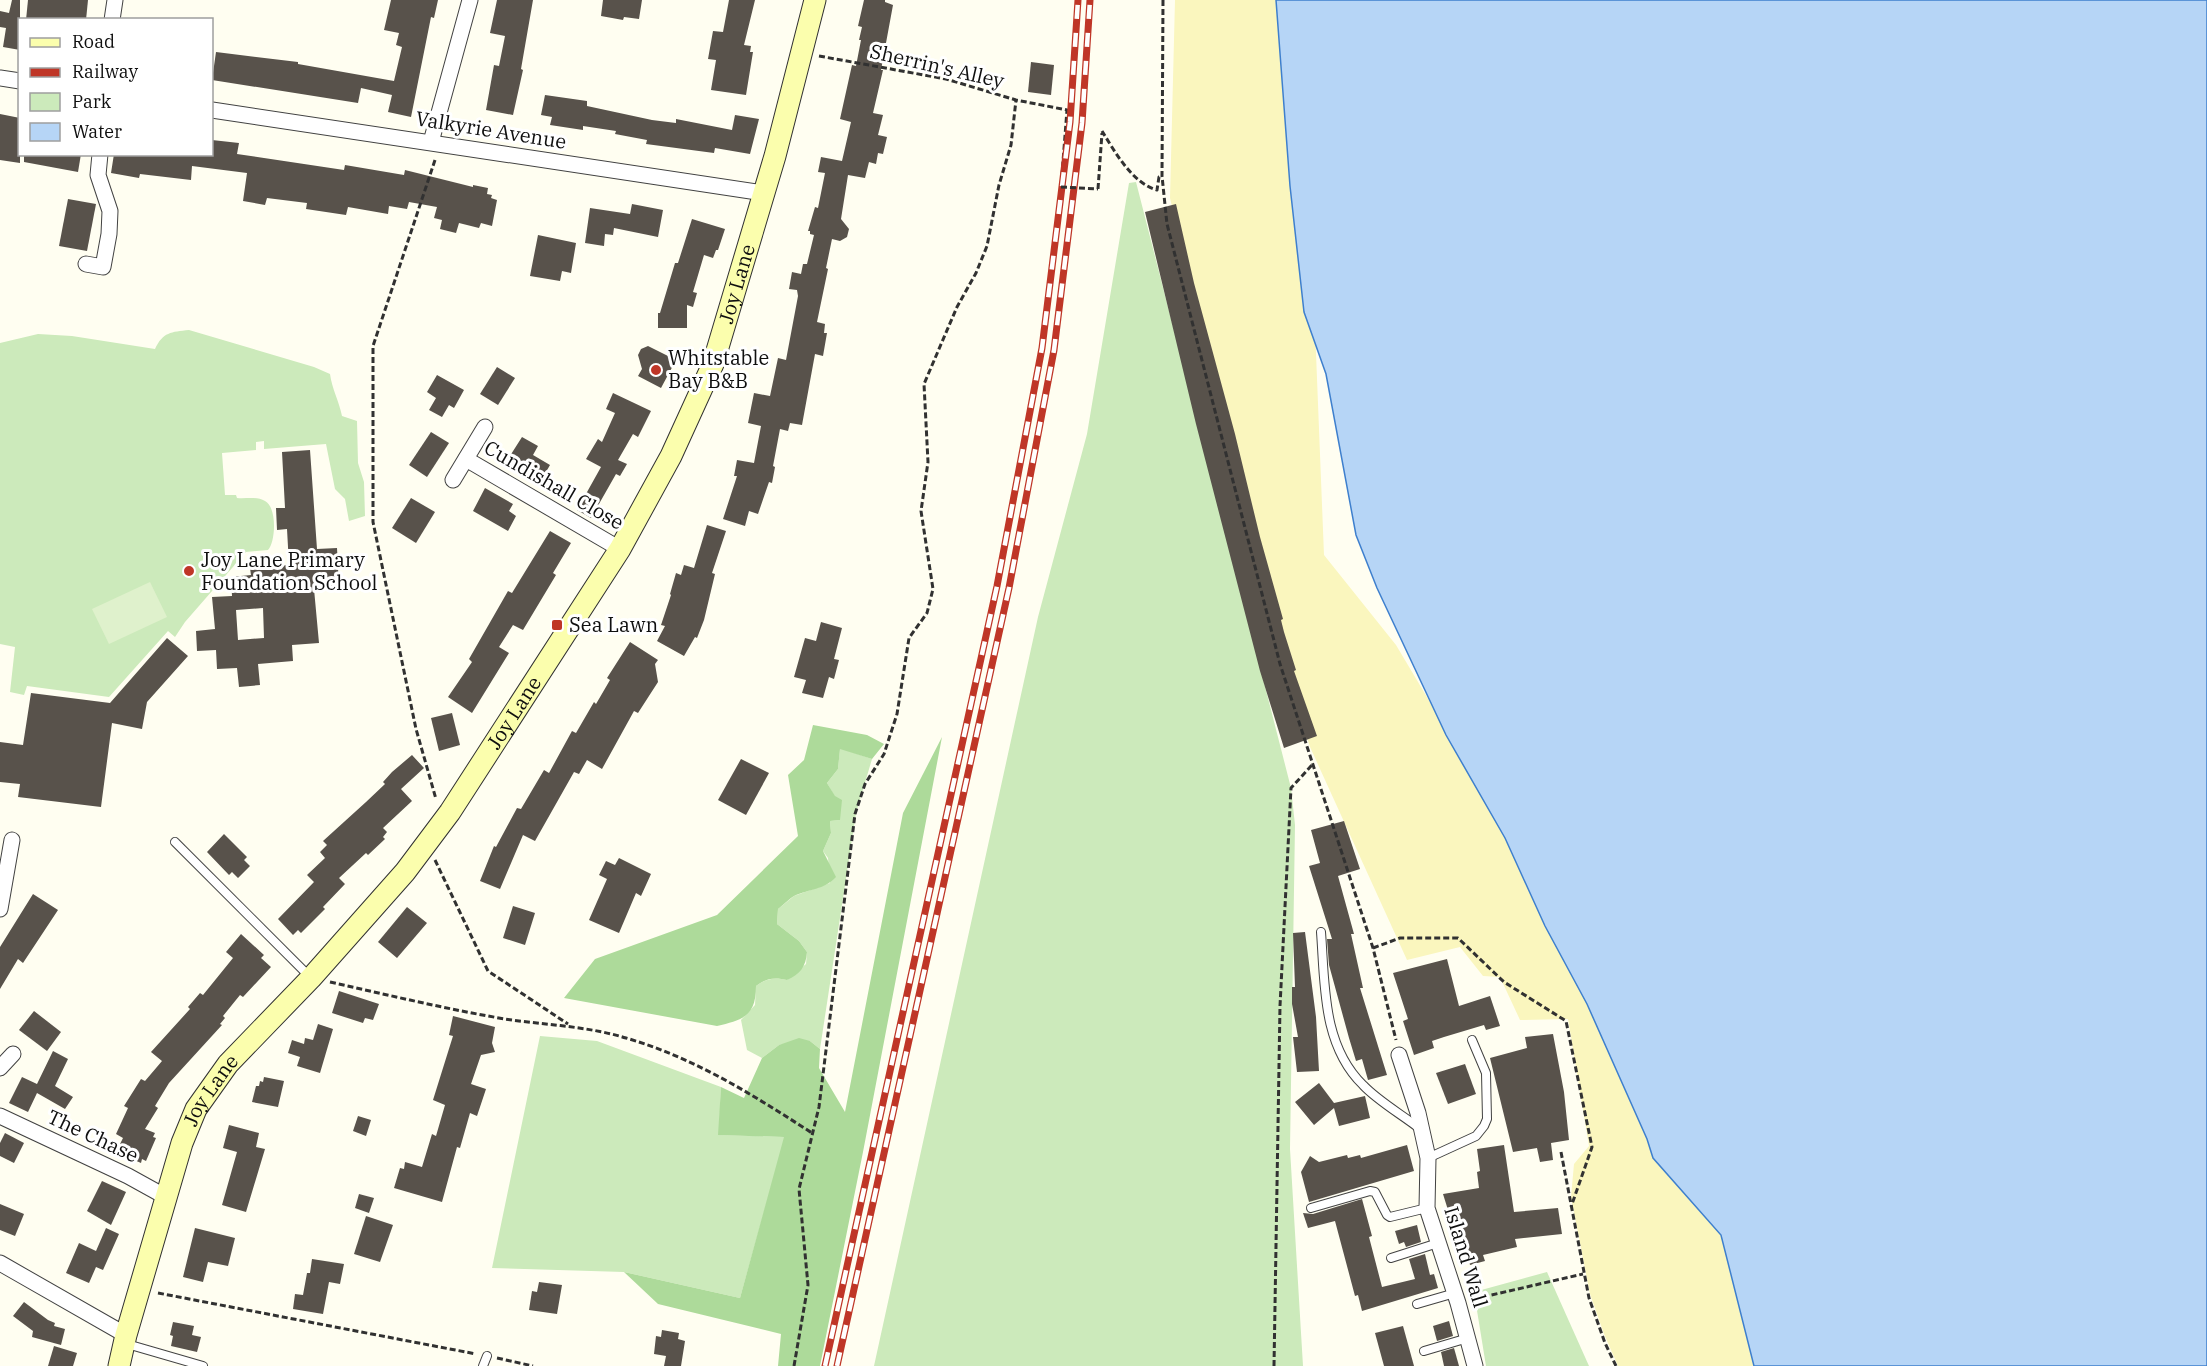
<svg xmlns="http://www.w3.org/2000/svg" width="2207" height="1366" font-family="'IBM Plex Serif',serif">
  <rect width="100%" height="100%" fill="#fffef1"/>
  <g fill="#cceabb">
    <path d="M1136 182 1291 788 1295 825 1290 1149 1303 1366H874L1038 617 1087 434 1129 183Z"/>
    <path d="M189 330 314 367 330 374C332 389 339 401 342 416L357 421 358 463 364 482 365 516 349 521 345 499 335 489 326 444 264 449V441L256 442V450L222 453 225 495H236L237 498C246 499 257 496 265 501 277 507 276 541 268 550L246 552 185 622 175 637 168 631 109 697 27 686 24 695 10 692 15 647 0 644V343L38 334 72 336 155 349C163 332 171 332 189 330Z"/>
    <path d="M840 748 872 759 856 813 820 1049 810 1041 779 1045 762 1058 747 1050 741 1020 755 1005 756 986C767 978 775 977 787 980L806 964 807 952 799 941 777 924 778 909 794 896 830 883 828 858 823 851 831 833 830 821 840 820 835 797 827 783 838 769Z"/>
    <path d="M540 1036 597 1041 721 1087 719 1135 785 1137 740 1298 624 1272 492 1268Z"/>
    <path d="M1547 1272 1589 1366H1486L1474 1292Z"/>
  </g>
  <g fill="#adda9a">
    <path d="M813 725 867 735 884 744 872 759 840 749 838 769 827 783 835 796 842 800 840 820 830 821 831 833 823 851 836 877C824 890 809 889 794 896 789 899 783 905 778 909L777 924 799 941 807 952C806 967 800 974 787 980 775 977 766 978 756 986 756 1016 743 1020 717 1026L564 998 595 959 717 915 798 836 788 775 804 760Z"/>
    <path d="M942 737 863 1152 820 1366H778L781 1334 658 1304 624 1272 740 1298 784 1137 718 1135 721 1087 744 1098 762 1058 779 1045 799 1038 810 1041 820 1049 819 1068 845 1112 903 813Z"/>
  </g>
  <path fill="#faf6be" d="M1175 0H1302L1324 555 1396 645 1487 798 1633 931 1760 1366H1618L1604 1334 1590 1294 1571 1197 1574 1164 1589 1146 1568 1019 1520 1020 1500 977 1483 976 1460 947 1407 960 1310 747 1275 635 1245 520 1170 198Z"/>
  <path fill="#dff1cc" d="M150 582 167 617 109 644 92 609Z"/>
  <path fill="#b6d5f6" stroke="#3e7fcd" stroke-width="1.5" d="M1276 0H2207V1366H1754L1721 1235 1653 1158 1647 1139 1587 1004 1545 926 1505 838 1446 735 1377 588 1356 535 1326 374 1304 312 1290 186Z"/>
  <g fill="#58524b" fill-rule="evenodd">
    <path d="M12 0H20V50L3 47 6 28 0 27V11L9 13Z"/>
    <path d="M28 0H88L86 20H26Z"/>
    <path d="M391 0H438L434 18 431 17 411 117 388 112 392 95 361 88 358 103 212 80 216 52 298 62V64L394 81 402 47 396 45 399 33 384 30Z"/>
    <path d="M497 0H533L521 69 523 70 513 115 486 110 494 65 499 66 505 36 490 33Z"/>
    <path d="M603 0H642L639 19 624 17 623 20 601 16Z"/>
    <path d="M729 0H755L744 45 751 46 750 52H753L746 95 711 90 716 60 708 59 713 31 723 32Z"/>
    <path d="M864 0H885V2L893 5 881 70H883L873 113 883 115 878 135 887 137 883 154 878 153 876 164 869 162 865 178 848 175 841 219 849 229 847 237 840 241 832 239 826 268 828 269 817 322 825 324 824 333H827L823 356 815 354 802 425 790 423 788 431 780 429 773 466 775 467 772 483 769 482 758 514 749 511 745 526 723 519 737 476H734L737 460 754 463 761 426 748 423 754 393 770 396 778 358 786 360 798 296 797 290 789 289 792 272 801 274 803 264H807L814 235 810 234V231H808L815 207 818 208 825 173 818 172 821 157 842 161 851 122 840 119 852 65 856 66 861 40H859L862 27 858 26Z"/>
    <path d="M1031 62 1054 65 1051 95 1028 92Z"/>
    <path d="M545 95 587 101V106L652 120 676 123V119L732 130 735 115 759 119 750 154 715 148 714 153 646 144 647 140 615 134 616 131 583 126V130L550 125 552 117 541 115Z"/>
    <path d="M0 114 20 118V163L0 160Z"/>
    <path d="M212 140 239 143 237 154 344 170 345 165 404 175 405 170 473 187V185L488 188 487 194 492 195 491 198 497 200 492 226 481 223 479 228 459 223 456 233 440 229 442 220 434 218 437 207 409 202 407 209 389 206 388 214 348 207 346 215 306 209 307 203 267 198 265 205 243 201 247 173 192 166 191 180 140 174 139 178 111 173 114 154H212Z"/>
    <path d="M24 154H81L78 172 24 162Z"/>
    <path d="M68 199 96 204 87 251 59 246Z"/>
    <path d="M632 204 663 210 658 237 614 228 613 235 605 234 604 246 585 243 590 208 630 214Z"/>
    <path d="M1176 204 1194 283 1235 434 1260 537 1283 619 1281 620 1284 632 1296 670 1294 671 1317 736 1284 748 1260 671 1196 424 1145 212Z"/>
    <path d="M692 219 725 229 718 250H716L713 258 704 255 693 292 697 293 693 307 687 305V328H658V313H660L675 263H678Z"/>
    <path d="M538 235 576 243 571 273 562 271 560 281 530 276Z"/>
    <path d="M648 346 676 360 661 388 638 376 642 369 638 355 641 349Z"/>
    <path d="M497 367 515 378 498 405 480 394Z"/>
    <path d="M437 375 464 390 454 408 449 405 442 417 429 410 436 398 427 392Z"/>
    <path d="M613 393 651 411 638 437 633 434 618 460 627 464 620 476 616 474 591 518 577 510 601 467 586 459 598 439 602 442 615 413 606 409Z"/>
    <path d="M431 432 449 443 427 477 409 465Z"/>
    <path d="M522 437 538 446 533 455 550 465 542 479 508 459Z"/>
    <path d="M310 450 317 549 337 548 339 587 314 589 319 643 292 645 293 661 258 664 260 685 239 687 237 668 217 669 216 650 197 651 196 631 215 629 212 597 232 596 231 577 251 575 250 568 289 565 287 529 277 530 276 508H285L282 452ZM263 608 264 638 238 640 236 610Z"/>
    <path d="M485 488 513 504 509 511 516 516 508 531 473 511Z"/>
    <path d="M411 498 435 512 416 543 392 528Z"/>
    <path d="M707 525 726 531 712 573 715 574 704 620 697 638 695 637 684 656 657 641 665 626 661 625 671 595 670 594 676 573 681 575 684 565 694 568Z"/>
    <path d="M550 531 571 543 553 573 556 575 523 630 513 625 499 647 509 653 472 713 448 697 472 662 469 659 508 591 512 593Z"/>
    <path d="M821 622 842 628 834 659 839 660 834 679 829 677 823 698 802 693 806 680 794 677 805 638 816 641Z"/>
    <path d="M167 638 188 656 147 702 142 729 112 723 101 807 18 797 20 784 0 782V742L23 745 31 693 110 703Z"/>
    <path d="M630 642 658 660 655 664 658 682 638 713 634 711 602 769 587 760 579 774 574 772 535 841 523 835 500 889 480 881 494 846 496 847 517 808 521 809 544 770 549 773 572 731 576 733 594 702 596 704 610 680 607 678Z"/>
    <path d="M452 713 460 745 439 751 431 718Z"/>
    <path d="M412 755 424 768 401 789 412 801 383 828 387 832 383 837 385 839 368 855 366 853 339 878 345 884 323 907 325 909 301 933 298 930 293 935 278 919 314 882 307 875 325 858 320 852 327 845 323 841 366 802 385 784 383 782 392 772Z"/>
    <path d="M741 759 769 773 746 815 718 800Z"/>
    <path d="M1344 821 1360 869 1338 876 1354 934H1351L1363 988H1360L1387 1075 1368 1080 1362 1059 1356 1061 1349 1038 1329 965 1327 939H1332L1309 866 1320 863 1311 830Z"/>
    <path d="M224 834 247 857 244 860 250 866 238 878 232 872 229 875 207 852Z"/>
    <path d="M619 858 651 874 641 896 636 893 619 933 589 920 607 879 599 875 606 861 615 865Z"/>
    <path d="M33 894 58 910 23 963 18 959 0 989V947Z"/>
    <path d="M513 906 535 913 525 945 503 938Z"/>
    <path d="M407 907 427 923 397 958 378 942Z"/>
    <path d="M1305 932 1316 1017 1319 1071 1297 1072 1293 1037H1298L1292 1004V987H1295L1293 933Z"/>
    <path d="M241 934 264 955 261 958 271 967 243 997 240 995 223 1016 225 1018 220 1024 222 1025 169 1083 155 1106 158 1108 145 1129 155 1133 153 1137 156 1138 146 1161 142 1159 141 1163 116 1152 123 1138 116 1134 128 1108 124 1106 141 1079 145 1081 162 1061 151 1052 190 1009 188 1007 200 993 203 995 233 958 226 952Z"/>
    <path d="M1447 959 1459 1006 1490 996 1500 1026 1486 1030 1484 1025 1444 1037 1432 1041 1434 1048 1414 1055 1403 1021 1408 1019 1393 973Z"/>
    <path d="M339 991 379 1004 373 1020 365 1018 363 1023 332 1013Z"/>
    <path d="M34 1011 61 1032 47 1051 19 1030Z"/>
    <path d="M453 1016 495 1027 492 1043 495 1052 481 1055 471 1084 486 1089 477 1116 470 1113 460 1148 457 1147 442 1202 394 1188 400 1168 404 1169 405 1162 422 1167 432 1134 436 1136 445 1105 433 1100 453 1036 449 1035Z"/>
    <path d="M318 1024 333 1029 320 1073 297 1066 300 1057 288 1053 292 1040 304 1044 305 1038 313 1040Z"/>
    <path d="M1553 1034 1564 1092 1569 1140 1551 1143 1553 1160 1540 1162 1537 1148 1513 1152 1490 1058 1527 1048 1525 1037Z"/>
    <path d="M53 1051 68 1059 55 1086 73 1097 65 1109 37 1093 28 1112 9 1103 22 1077 37 1084Z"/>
    <path d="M1465 1064 1476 1094 1448 1104 1436 1073Z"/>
    <path d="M264 1077 284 1081 278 1107 252 1102 256 1086H259L260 1081 263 1082Z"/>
    <path d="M1319 1083 1334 1103 1365 1096 1370 1118 1339 1126 1334 1108 1314 1125 1295 1102Z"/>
    <path d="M358 1116 371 1120 366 1136 353 1131Z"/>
    <path d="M229 1125 259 1133 256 1147 265 1149 246 1212 222 1205 237 1152 223 1148Z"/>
    <path d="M5 1133 24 1143 14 1163 0 1156V1143Z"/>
    <path d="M1407 1145 1414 1171 1309 1202 1301 1172 1310 1156 1319 1162 1347 1155 1348 1158 1360 1155 1361 1158Z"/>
    <path d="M1504 1145 1514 1212 1558 1208 1562 1234 1515 1239 1517 1247 1483 1255 1485 1261 1470 1265 1465 1246 1462 1247 1456 1225 1453 1226 1443 1194 1479 1188 1477 1172 1480 1171 1477 1149Z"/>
    <path d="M102 1181 126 1192 111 1225 87 1211Z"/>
    <path d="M359 1194 374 1198 369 1213 355 1208Z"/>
    <path d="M1362 1199 1372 1236 1369 1237 1382 1287 1415 1279 1409 1259 1425 1254 1430 1275 1434 1274 1438 1288 1362 1311 1358 1295 1355 1296 1335 1221 1308 1228 1303 1213 1313 1214Z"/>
    <path d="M0 1204 24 1214 15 1236 0 1230Z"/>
    <path d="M366 1216 393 1225 380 1262 354 1254Z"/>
    <path d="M1417 1225 1421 1242 1406 1247 1404 1242 1399 1244 1395 1231Z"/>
    <path d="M106 1228 119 1234 103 1270 96 1267 89 1283 66 1273 79 1243 96 1251Z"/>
    <path d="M195 1228 235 1238 228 1266 208 1262 203 1282 183 1277Z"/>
    <path d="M312 1259 344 1264 340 1284 329 1282 323 1314 293 1309 295 1294 303 1295 307 1273H310Z"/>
    <path d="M539 1282 562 1285 557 1314 529 1310 532 1291 537 1292Z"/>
    <path d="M24 1302 48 1320 55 1323 54 1326 65 1329 61 1345 32 1337 33 1331 13 1316Z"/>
    <path d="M1449 1321 1453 1336 1437 1341 1433 1326Z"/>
    <path d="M173 1322 194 1326 192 1335 201 1337 197 1352 171 1346 173 1336 170 1335Z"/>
    <path d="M1403 1326 1414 1366H1384L1375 1333Z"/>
    <path d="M662 1330 679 1333 678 1339 685 1341 681 1366H664L666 1356 654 1354 656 1336 661 1337Z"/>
    <path d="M54 1346 77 1353 73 1366H48Z"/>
    <path d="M1454 1348 1459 1366H1444L1441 1352Z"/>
  </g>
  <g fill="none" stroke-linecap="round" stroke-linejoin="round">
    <g stroke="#424242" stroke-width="10">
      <g id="lane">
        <path d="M175 842 310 977"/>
        <path d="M1321 932C1325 984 1322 1045 1363 1085 1378 1101 1401 1114 1419 1128"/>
        <path d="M1428 1158 1476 1136 1484 1126 1487 1119 1486 1073 1472 1040"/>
        <path d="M1311 1208 1370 1191 1375 1192 1387 1215 1390 1217 1427 1208"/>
        <path d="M1391 1258 1438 1243"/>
        <path d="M1417 1304 1455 1293"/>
        <path d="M127 1344 203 1366"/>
        <path d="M1424 1351 1468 1338"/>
        <path d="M483 1366 487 1356"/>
      </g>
    </g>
    <g stroke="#424242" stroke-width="17">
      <g id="street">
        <path d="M112 20 115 0"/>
        <path d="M0 78 20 81"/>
        <path d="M212 110 764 193"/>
        <path d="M431 142 470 0"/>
        <path d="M86 264 103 267 109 234 110 211 98 175 100 154"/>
        <path d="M466 459 620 549"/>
        <path d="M453 480 485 427"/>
        <path d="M0 909 12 840"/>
        <path d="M1399 1055 1418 1113 1428 1158 1427 1208 1458 1303 1475 1366"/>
        <path d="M0 1068 13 1054"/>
        <path d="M0 1116 128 1176 166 1197"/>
        <path d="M0 1263 126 1335"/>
      </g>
    </g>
    <g stroke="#313131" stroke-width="23">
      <g id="secondary">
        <path id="s1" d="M119 1366 126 1335 182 1143 196 1109 228 1064 311 978 405 872 450 812 620 549 671 456 713 364 775 156 815 0"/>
      </g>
    </g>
    <g stroke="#313131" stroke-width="3" stroke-dasharray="6 3" stroke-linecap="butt">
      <path d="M1163 0 1162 176 1167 224 1280 664 1373 948 1396 1040"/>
      <path d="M819 56 946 79 1016 100 1067 110 1061 187"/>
      <path d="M1102 131C1115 152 1132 183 1157 190L1159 177 1162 176"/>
      <path d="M435 160 373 346V522L416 729 436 799"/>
      <path d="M1098 189 1102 133"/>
      <path d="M435 860 488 971 568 1024"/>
      <path d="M1373 948 1400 938H1458L1504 982 1566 1021 1592 1147 1571 1207"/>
      <path d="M330 982C388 995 446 1009 505 1019 545 1025 587 1026 626 1038 695 1058 753 1095 812 1133"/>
      <path d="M1561 1152 1589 1298 1605 1343 1616 1366"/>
      <path d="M158 1293 476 1354"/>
      <path d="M1474 1299 1583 1274"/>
      <path d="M497 1358 533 1366"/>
      <path d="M794 1366 808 1285 799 1189 819 1107 855 814 865 784 884 754 897 714 909 638 927 613 933 589 921 511 928 462 924 384 957 307 976 273 987 246 999 185 1011 145 1016 100"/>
      <path d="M1274 1366 1280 1006 1291 788 1312 765"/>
    </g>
    <use href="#lane" stroke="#fff" stroke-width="8"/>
    <use href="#street" stroke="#fff" stroke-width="15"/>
    <use href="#secondary" stroke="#fbfead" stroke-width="21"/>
    <g stroke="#bf3627" stroke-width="7">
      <g id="rail">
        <path d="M825 1366 997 586 1042 348 1070 122 1078 0"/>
        <path d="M837 1366 1009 588 1054 350 1082 123 1090 0"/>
      </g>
    </g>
    <use href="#rail" stroke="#fff" stroke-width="4.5" stroke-dasharray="14" stroke-linecap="butt"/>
    <path stroke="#313131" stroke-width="3" stroke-dasharray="6 3" stroke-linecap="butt" d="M1061 187 1098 189"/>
  </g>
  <g fill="#bf3627" stroke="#fff" stroke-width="2">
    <circle cx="656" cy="370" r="6"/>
    <circle cx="189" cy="571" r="6"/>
    <rect x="551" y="619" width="12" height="12" rx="3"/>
  </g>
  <g text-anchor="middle" stroke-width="6" stroke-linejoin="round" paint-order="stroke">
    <g font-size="20" fill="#0f0f0f" stroke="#fff">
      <text transform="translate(937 66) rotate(13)" y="7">Sherrin's Alley</text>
      <text transform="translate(491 130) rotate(9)" y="7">Valkyrie Avenue</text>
      <text dy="7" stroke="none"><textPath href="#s1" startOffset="1264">Joy Lane</textPath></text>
      <text transform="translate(554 485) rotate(30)" y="7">Cundishall Close</text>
      <text dy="7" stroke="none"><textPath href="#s1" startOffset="778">Joy Lane</textPath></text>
      <text dy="7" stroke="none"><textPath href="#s1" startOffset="292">Joy Lane</textPath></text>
      <text transform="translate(93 1136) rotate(25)" y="7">The Chase</text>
      <text transform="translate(1466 1257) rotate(73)" y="7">Island Wall</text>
    </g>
    <g font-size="20" fill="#0f0f0f" stroke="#fff" text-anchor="start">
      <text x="668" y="365">Whitstable<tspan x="668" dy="23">Bay B&amp;B</tspan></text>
      <text x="201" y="567">Joy Lane Primary<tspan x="201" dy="23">Foundation School</tspan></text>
      <text x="569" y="632">Sea Lawn</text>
    </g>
  </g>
  <rect x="18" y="18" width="195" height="138" fill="#ffffff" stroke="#9f9f9f" stroke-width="1.5"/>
  <rect x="30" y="38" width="30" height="9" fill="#fbfead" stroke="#9f9f9f" stroke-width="1.5"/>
  <text x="72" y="48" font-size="18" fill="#0f0f0f">Road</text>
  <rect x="30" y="68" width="30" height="9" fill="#bf3627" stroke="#9f9f9f" stroke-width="1.5"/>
  <text x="72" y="78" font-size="18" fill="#0f0f0f">Railway</text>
  <rect x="30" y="93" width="30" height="18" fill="#cceabb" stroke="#9f9f9f" stroke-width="1.5"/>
  <text x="72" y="108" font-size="18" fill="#0f0f0f">Park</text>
  <rect x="30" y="123" width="30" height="18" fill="#b6d5f6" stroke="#9f9f9f" stroke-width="1.5"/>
  <text x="72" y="138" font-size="18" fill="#0f0f0f">Water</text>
</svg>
